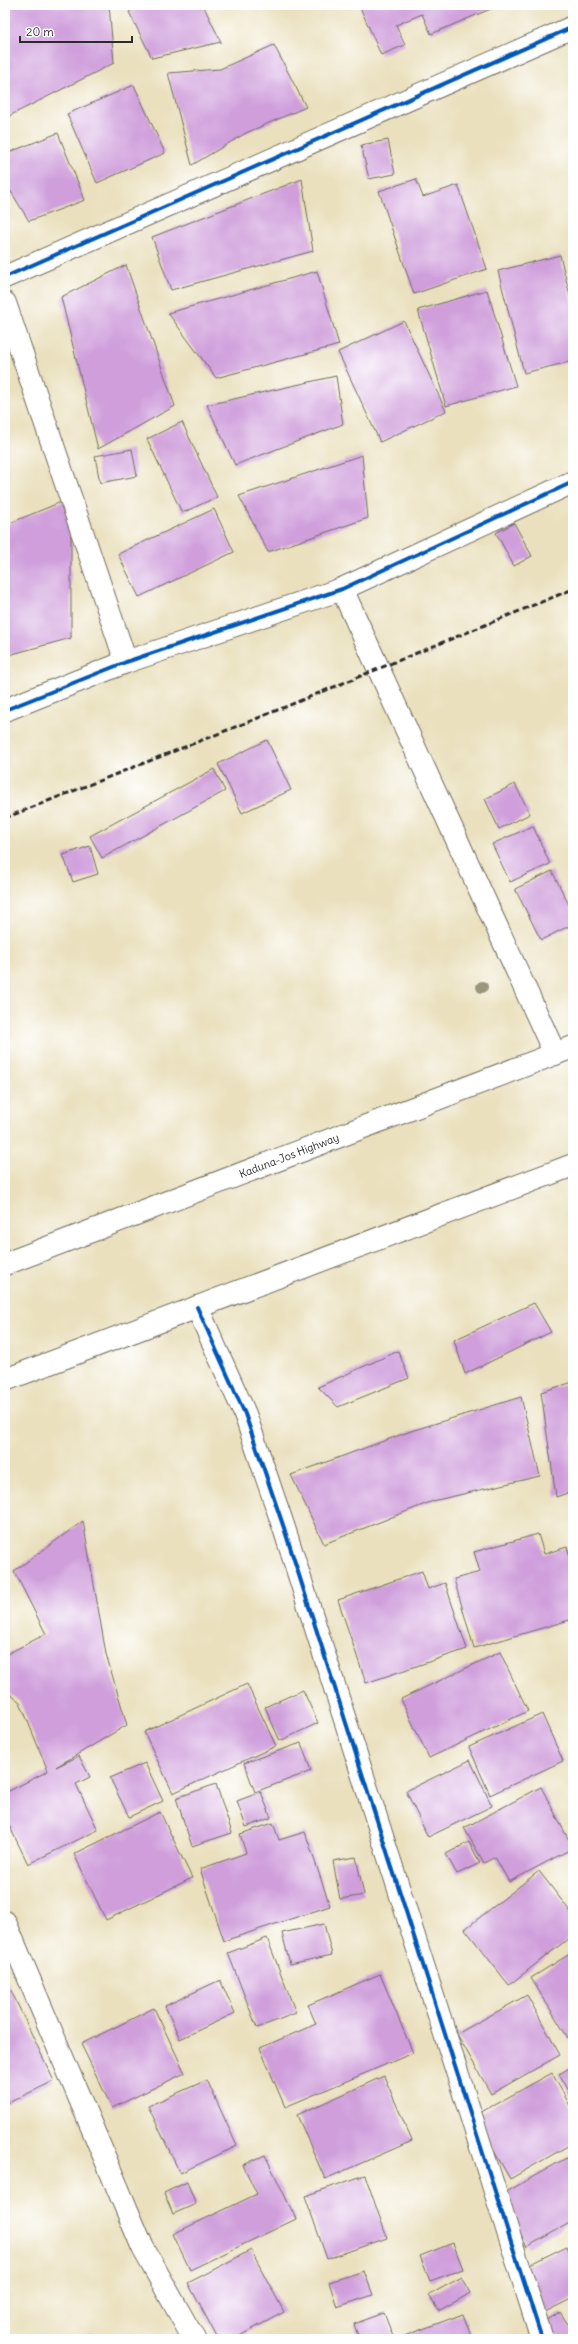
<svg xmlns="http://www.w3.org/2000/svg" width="578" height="2344" font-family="Delius,sans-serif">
  <rect width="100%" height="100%" fill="#fff"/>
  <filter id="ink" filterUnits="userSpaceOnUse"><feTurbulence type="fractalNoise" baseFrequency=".025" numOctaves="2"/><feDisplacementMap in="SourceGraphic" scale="8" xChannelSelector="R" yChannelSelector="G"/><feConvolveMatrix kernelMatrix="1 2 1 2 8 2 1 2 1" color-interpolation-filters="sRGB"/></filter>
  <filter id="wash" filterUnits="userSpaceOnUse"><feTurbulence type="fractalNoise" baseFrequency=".012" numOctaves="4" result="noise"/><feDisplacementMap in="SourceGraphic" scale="16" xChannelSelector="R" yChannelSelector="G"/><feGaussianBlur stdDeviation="0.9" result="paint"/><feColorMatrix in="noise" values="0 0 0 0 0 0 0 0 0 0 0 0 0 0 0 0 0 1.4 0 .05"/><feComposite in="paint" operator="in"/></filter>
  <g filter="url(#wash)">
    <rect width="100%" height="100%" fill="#eae0bd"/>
    <g id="blocks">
      <g fill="#cf9edb">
        <path d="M5 5H109L114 63 5 118Z"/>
        <path d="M139 5H203L221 42 152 58 129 12Z"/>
        <path d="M359 5H500L431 34 422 14 396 25 405 45 381 55Z"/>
        <path d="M274 45 306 107 246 133 192 165 168 73 220 69Z"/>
        <path d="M134 85 165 153 97 183 67 114Z"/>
        <path d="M58 133 85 200 29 221 5 182V154Z"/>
        <path d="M388 140 395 174 369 179 361 145Z"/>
        <path d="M302 179 313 251 171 290 152 237Z"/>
        <path d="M416 179 423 197 458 185 487 269 414 294 379 191Z"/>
        <path d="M560 255 573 308V361L524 373 498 271Z"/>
        <path d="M126 265 175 406 98 449 61 297Z"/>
        <path d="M317 271 339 345 216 378 168 313Z"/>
        <path d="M487 290 516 386 446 406 418 310Z"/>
        <path d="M404 321 446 411 380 442 338 352Z"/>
        <path d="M336 376 343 424 235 465 207 405Z"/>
        <path d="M182 422 217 497 182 513 147 439Z"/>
        <path d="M132 449 137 476 100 483 95 456Z"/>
        <path d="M362 455 368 518 268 552 239 496Z"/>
        <path d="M71 498V638L5 656V525Z"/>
        <path d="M214 509 234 552 139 597 118 554Z"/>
        <path d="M514 523 532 556 514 566 496 533Z"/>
        <path d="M267 740 291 790 242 813 218 764Z"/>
        <path d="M214 769 225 791 102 858 90 836Z"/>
        <path d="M515 784 530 814 499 829 485 799Z"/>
        <path d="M533 826 550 864 510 882 492 844Z"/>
        <path d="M90 846 98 874 73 882 63 855Z"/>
        <path d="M552 871 573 913V924L541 940 515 889Z"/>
        <path d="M534 1303 551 1332 465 1374 454 1340Z"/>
        <path d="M398 1351 409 1378 338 1407 318 1387Z"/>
        <path d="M573 1382V1491L556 1497 541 1392Z"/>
        <path d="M521 1397 540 1476 433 1501 324 1544 291 1475 411 1431Z"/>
        <path d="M83 1521 106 1654 127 1725 56 1767 79 1756 90 1777 76 1784 98 1830 28 1864 5 1817V1793L48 1771 20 1702 5 1690V1655L46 1634 14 1571Z"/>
        <path d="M538 1534 544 1554 567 1547 573 1569V1619L474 1648 454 1579 480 1572 474 1552Z"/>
        <path d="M422 1571 428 1589 445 1583 467 1649 366 1683 338 1600Z"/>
        <path d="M500 1652 528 1711 429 1758 401 1699Z"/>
        <path d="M247 1684 276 1746 173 1793 144 1732Z"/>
        <path d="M303 1690 318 1723 280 1741 265 1707Z"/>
        <path d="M542 1714 563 1761 490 1795 469 1747Z"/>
        <path d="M301 1743 311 1771 255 1792 244 1763Z"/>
        <path d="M470 1760 492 1806 428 1837 406 1791Z"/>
        <path d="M145 1763 163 1801 129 1817 110 1778Z"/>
        <path d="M216 1784 232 1833 192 1846 176 1798Z"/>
        <path d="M541 1787 573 1848 509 1882 495 1857 484 1863 464 1828Z"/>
        <path d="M261 1792 271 1818 246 1827 237 1801Z"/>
        <path d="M160 1812 192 1878 106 1920 74 1854Z"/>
        <path d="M273 1823 279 1840 305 1832 330 1906 224 1941 200 1869 246 1853 240 1834Z"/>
        <path d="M469 1842 480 1863 457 1874 446 1854Z"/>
        <path d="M356 1857 364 1895 340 1899 333 1861Z"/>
        <path d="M539 1871 573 1915V1935L509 1985 465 1929Z"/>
        <path d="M324 1924 332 1955 290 1964 282 1933Z"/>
        <path d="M267 1938 296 2013 257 2028 228 1953Z"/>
        <path d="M573 1952V2046L531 1978Z"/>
        <path d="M380 1974 413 2053 285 2107 260 2048 316 2024 308 2005Z"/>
        <path d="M5 1978 54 2081 8 2103 5 2096Z"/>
        <path d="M220 1980 235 2013 180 2039 165 2006Z"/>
        <path d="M527 1995 560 2055 491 2094 457 2034Z"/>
        <path d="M154 2008 185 2073 112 2108 81 2044Z"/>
        <path d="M573 2066V2101L559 2074Z"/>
        <path d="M552 2073 573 2111V2143L510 2179 474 2116Z"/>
        <path d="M384 2076 412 2141 325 2179 297 2115Z"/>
        <path d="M207 2080 237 2146 180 2173 148 2106Z"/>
        <path d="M265 2155 296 2219 190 2270 173 2234 257 2194 243 2165Z"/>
        <path d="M570 2156 573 2162V2221L527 2247 499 2196Z"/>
        <path d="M365 2175 387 2238 327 2259 305 2196Z"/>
        <path d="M187 2182 196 2204 173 2214 164 2193Z"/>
        <path d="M453 2243 463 2269 430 2281 420 2256Z"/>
        <path d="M567 2246 573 2260V2298L541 2314 520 2269Z"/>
        <path d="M251 2250 284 2312 234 2339H218L188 2283Z"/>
        <path d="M364 2271 373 2295 337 2307 329 2282Z"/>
        <path d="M462 2277 471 2293 438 2311 429 2295Z"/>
        <path d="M560 2312 573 2332V2339H554L543 2323Z"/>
        <path d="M384 2313 394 2339H359L354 2324Z"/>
        <path d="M463 2314 472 2339H396Z"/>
        <path d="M91 2333 94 2339H80Z"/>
      </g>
    </g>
  </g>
  <g filter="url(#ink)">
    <use href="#blocks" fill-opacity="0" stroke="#6e6a5e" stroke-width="1"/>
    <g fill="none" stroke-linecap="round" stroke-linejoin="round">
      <g stroke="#6e6a5e" stroke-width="24">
        <g id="street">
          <path d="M5 277 573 27"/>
          <path d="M5 303 126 662"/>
          <path d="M342 589 555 1054"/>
          <path d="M5 710 126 662 342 589 573 482"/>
          <path d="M197 1307 245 1414 284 1528 542 2339"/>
          <path d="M5 1922 143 2248 194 2339"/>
        </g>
      </g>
      <g stroke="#6e6a5e" stroke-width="24">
        <g id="highway">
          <path id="s1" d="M5 1264 573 1047"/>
          <path d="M5 1380 573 1165"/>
        </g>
      </g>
      <use href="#street" stroke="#fff" stroke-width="22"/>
      <use href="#highway" stroke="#fff" stroke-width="22"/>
      <path stroke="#2b2b2b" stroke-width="3" stroke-dasharray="6 3" stroke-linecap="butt" d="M5 818 263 716 573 589"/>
      <g stroke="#fff" stroke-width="6">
        <g id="cycleway">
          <path d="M5 277 573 27"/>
          <path d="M5 710 126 662 342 589 573 482"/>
          <path d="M197 1307 245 1414 284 1528 542 2339"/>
        </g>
      </g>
      <use href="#cycleway" stroke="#0057b8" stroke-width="4"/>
    </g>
    <circle fill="#989779" cx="482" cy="987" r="6"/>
  </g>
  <g text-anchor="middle" stroke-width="3" stroke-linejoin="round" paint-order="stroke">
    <g font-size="11" fill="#2b2b2b" stroke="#fff">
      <text dy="4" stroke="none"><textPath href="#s1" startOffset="304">Kaduna-Jos Highway</textPath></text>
    </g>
  </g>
  <rect width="578" height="2344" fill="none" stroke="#fff" stroke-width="20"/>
  <path d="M20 36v6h112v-6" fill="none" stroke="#2b2b2b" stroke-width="2"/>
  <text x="26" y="36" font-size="12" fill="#2b2b2b" stroke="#ffffff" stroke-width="3" paint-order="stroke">20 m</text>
</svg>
